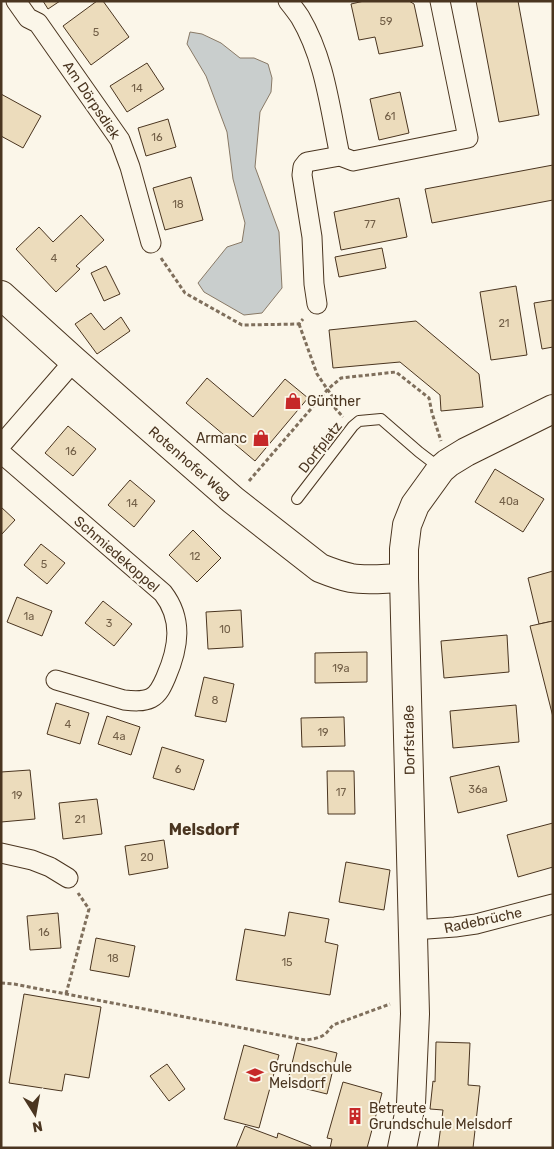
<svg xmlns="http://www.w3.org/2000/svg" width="554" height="1149" font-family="Rubik,sans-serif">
  <rect width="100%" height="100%" fill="#fbf6e9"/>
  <path fill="#c9cecd" stroke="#887966" d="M190 32 202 34 221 43 240 58H254L268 64 272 78 271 92 260 112 255 167 279 232 282 288 262 313 244 315 204 292 198 283 227 247 242 242 245 223 233 179 227 132 206 76 187 44Z"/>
  <g fill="#ecdcbc" stroke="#4a3520">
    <path d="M43 1H60L48 9Z"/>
    <path d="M97 1H103L129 37 91 65 63 26Z"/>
    <path d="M364 1H409L414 4 423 46 379 54 375 37 359 40 351 4Z"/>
    <path d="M476 1H518L539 115 499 122Z"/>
    <path d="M147 63 164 89 127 112 110 86Z"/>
    <path d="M400 92 409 133 379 140 370 99Z"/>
    <path d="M1 94 41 116 23 148 1 136Z"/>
    <path d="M168 119 176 147 146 156 138 128Z"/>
    <path d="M553 165V200L432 223 425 189Z"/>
    <path d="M191 177 203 220 165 230 153 188Z"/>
    <path d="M399 198 407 237 341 250 334 212Z"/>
    <path d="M81 215 104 240 76 266 80 269 56 292 16 249 39 227 53 242Z"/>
    <path d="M382 248 386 268 339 277 335 257Z"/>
    <path d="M106 266 120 294 104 301 91 273Z"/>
    <path d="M516 286 527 355 491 360 480 292Z"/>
    <path d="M553 300V347L542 349 534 303Z"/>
    <path d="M91 313 104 330 121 317 130 331 97 354 75 324Z"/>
    <path d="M416 321 479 374 483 407 441 411 440 395 400 362 333 368 329 330Z"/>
    <path d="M207 378 253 417 285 379 308 398 255 461 186 403Z"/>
    <path d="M68 426 96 449 73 476 45 453Z"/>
    <path d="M495 469 544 499 523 532 475 502Z"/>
    <path d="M130 480 155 501 134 527 108 505Z"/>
    <path d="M1 507 15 520 1 535Z"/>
    <path d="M193 530 221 558 197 582 169 555Z"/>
    <path d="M41 544 65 563 47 584 24 565Z"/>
    <path d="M553 571V621L539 624 528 578Z"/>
    <path d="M17 597 52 611 42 636 7 622Z"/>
    <path d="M103 601 132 624 114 646 85 623Z"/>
    <path d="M241 610 243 647 208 649 206 612Z"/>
    <path d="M553 621V717L530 626Z"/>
    <path d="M507 635 509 672 444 678 441 641Z"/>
    <path d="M367 652V682L315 683V653Z"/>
    <path d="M204 677 234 684 226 722 195 716Z"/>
    <path d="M56 703 89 713 80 744 47 734Z"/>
    <path d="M516 705 519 742 453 748 450 711Z"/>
    <path d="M107 716 140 727 131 755 98 744Z"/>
    <path d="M344 717 345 746 302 747 301 718Z"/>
    <path d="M162 747 204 760 194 790 153 778Z"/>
    <path d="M499 766 507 801 458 813 450 777Z"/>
    <path d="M30 770 35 819 1 822V772Z"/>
    <path d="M327 771H354L355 814H328Z"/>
    <path d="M97 799 102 834 63 839 59 803Z"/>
    <path d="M553 823V867L518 877 507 835Z"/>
    <path d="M164 840 168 868 129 875 125 846Z"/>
    <path d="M346 862 390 870 384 910 339 902Z"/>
    <path d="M289 912 329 919 325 942 338 945 330 995 236 980 245 929 285 936Z"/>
    <path d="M58 913 61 948 30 950 27 916Z"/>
    <path d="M96 938 135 946 129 977 90 970Z"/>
    <path d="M24 994 101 1007 89 1078 65 1074 62 1091 9 1083Z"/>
    <path d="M436 1042 470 1043 468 1085 480 1086 473 1148H438L443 1110 430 1109 433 1081 435 1082Z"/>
    <path d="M297 1043 337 1053 327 1094 287 1084Z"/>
    <path d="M244 1045 279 1055 259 1128 224 1119Z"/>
    <path d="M167 1064 185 1089 169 1101 150 1076Z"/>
    <path d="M343 1082 382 1093 367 1148H330L332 1139 327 1138Z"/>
    <path d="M245 1126 277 1138 278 1133 311 1146V1148H236Z"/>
  </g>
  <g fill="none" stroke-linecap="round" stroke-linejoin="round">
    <g stroke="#4a3520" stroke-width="12">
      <path id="lane" d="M297 499 353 426 359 421 381 419 419 452 440 468"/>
    </g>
    <g stroke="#4a3520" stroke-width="21">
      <g id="street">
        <path d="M16 1 28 18 38 23 120 140 130 167 151 243"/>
        <path d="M288 1C292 6 296 11 300 17 325 59 330 109 340 156"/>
        <path d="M317 304 314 284 312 237 302 175 303 167 307 162 340 156 353 161 468 138 440 1"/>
        <path d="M1 445 74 361"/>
        <path d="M1 453 163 593C183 619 179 647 166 677 163 684 159 694 151 698 143 702 133 701 124 700L56 680"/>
        <path d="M1 853 32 860 50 867 68 878"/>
        <path d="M413 930 455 927 476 924 553 904"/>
      </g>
    </g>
    <g stroke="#4a3520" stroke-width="30">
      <g id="secondary">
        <path d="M1 295 74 361 233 500 320 568C330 572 341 576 351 578 368 581 387 578 404 578"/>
        <path d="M402 1148 411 1104 415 1014 404 578V549L407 525 415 505 441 469 448 463 466 452 553 409"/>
      </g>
    </g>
    <g stroke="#7f6f5c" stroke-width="3" stroke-dasharray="4 2.5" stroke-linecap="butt">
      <path d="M161 258 185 293 242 325 299 324 303 319"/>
      <path d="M299 324 317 374 332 396 335 408 343 417"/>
      <path d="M249 481 328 389 341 378 396 372 429 398 432 413 441 441"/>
      <path d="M1 983 14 984 305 1040C313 1039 323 1038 328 1031 330 1029 331 1027 333 1025L390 1004"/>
      <path d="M66 994 89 909 78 893"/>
    </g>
    <use href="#lane" stroke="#fbf6e9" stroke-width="10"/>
    <use href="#street" stroke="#fbf6e9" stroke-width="19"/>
    <use href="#secondary" stroke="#fbf6e9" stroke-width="28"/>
  </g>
  <defs>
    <g id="shop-bare" transform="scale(1.35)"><path d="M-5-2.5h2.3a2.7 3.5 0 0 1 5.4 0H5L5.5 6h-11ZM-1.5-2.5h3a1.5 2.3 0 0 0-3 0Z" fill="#c62828" stroke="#fbf6e9" stroke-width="2.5" paint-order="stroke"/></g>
    <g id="school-bare" transform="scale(1.35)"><path d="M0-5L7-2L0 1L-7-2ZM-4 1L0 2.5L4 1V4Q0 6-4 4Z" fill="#c62828" stroke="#fbf6e9" stroke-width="2.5" paint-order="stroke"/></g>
    <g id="building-bare" transform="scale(1.35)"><path d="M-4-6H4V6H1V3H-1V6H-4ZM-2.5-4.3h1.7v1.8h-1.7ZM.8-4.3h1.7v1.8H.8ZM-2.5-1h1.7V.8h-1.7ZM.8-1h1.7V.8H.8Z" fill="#c62828" stroke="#fbf6e9" stroke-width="2.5" paint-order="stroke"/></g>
  </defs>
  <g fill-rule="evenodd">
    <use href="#shop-bare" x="293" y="401"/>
    <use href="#shop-bare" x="261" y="438"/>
    <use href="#school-bare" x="255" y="1075"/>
    <use href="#building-bare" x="355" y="1116"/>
  </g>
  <g text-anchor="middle" stroke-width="4" stroke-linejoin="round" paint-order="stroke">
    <g font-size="11" fill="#725f47">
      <text x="386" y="25">59</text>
      <text x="96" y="36">5</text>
      <text x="137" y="92">14</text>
      <text x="390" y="120">61</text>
      <text x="157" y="141">16</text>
      <text x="178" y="208">18</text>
      <text x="370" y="228">77</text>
      <text x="54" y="262">4</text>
      <text x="504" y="327">21</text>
      <text x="71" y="455">16</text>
      <text x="509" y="505">40a</text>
      <text x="132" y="507">14</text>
      <text x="195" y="560">12</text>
      <text x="44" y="568">5</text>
      <text x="29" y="620">1a</text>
      <text x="109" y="627">3</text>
      <text x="225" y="633">10</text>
      <text x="341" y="672">19a</text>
      <text x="215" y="704">8</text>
      <text x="68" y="728">4</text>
      <text x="323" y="736">19</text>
      <text x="119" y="740">4a</text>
      <text x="178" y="773">6</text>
      <text x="478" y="793">36a</text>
      <text x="341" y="796">17</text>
      <text x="17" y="799">19</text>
      <text x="80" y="823">21</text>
      <text x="147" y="861">20</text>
      <text x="44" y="936">16</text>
      <text x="113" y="962">18</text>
      <text x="287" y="966">15</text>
    </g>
    <g font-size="14" fill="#4a3520" stroke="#fbf6e9">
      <text transform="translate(92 100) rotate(56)" y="5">Am Dörpsdiek</text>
      <text transform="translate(320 447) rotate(-52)" y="5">Dorfplatz</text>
      <text transform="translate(190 463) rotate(41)" y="5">Rotenhofer Weg</text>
      <text transform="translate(117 554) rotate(41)" y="5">Schmiedekoppel</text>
      <text transform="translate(409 740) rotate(-91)" y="5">Dorfstraße</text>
      <text transform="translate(483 920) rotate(-12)" y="5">Radebrüche</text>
    </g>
    <g font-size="14" fill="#4a3520" stroke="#fbf6e9" text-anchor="start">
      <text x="307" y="406">Günther</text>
      <text x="247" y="443" text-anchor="end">Armanc</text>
      <text x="269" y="1072">Grundschule<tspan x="269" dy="16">Melsdorf</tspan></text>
      <text x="369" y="1113">Betreute<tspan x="369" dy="16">Grundschule Melsdorf</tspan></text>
    </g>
    <g font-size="16" font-weight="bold" fill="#4a3520" stroke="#fbf6e9">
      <text x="204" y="835">Melsdorf</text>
    </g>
  </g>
  <rect width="554" height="1149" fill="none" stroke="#4a3520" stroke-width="5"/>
  <g transform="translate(35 1114) rotate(169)" stroke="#fbf6e9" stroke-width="4" paint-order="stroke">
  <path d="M0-4L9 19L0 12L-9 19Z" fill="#4a3520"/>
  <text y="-8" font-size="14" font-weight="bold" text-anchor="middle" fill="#4a3520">N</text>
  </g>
</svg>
